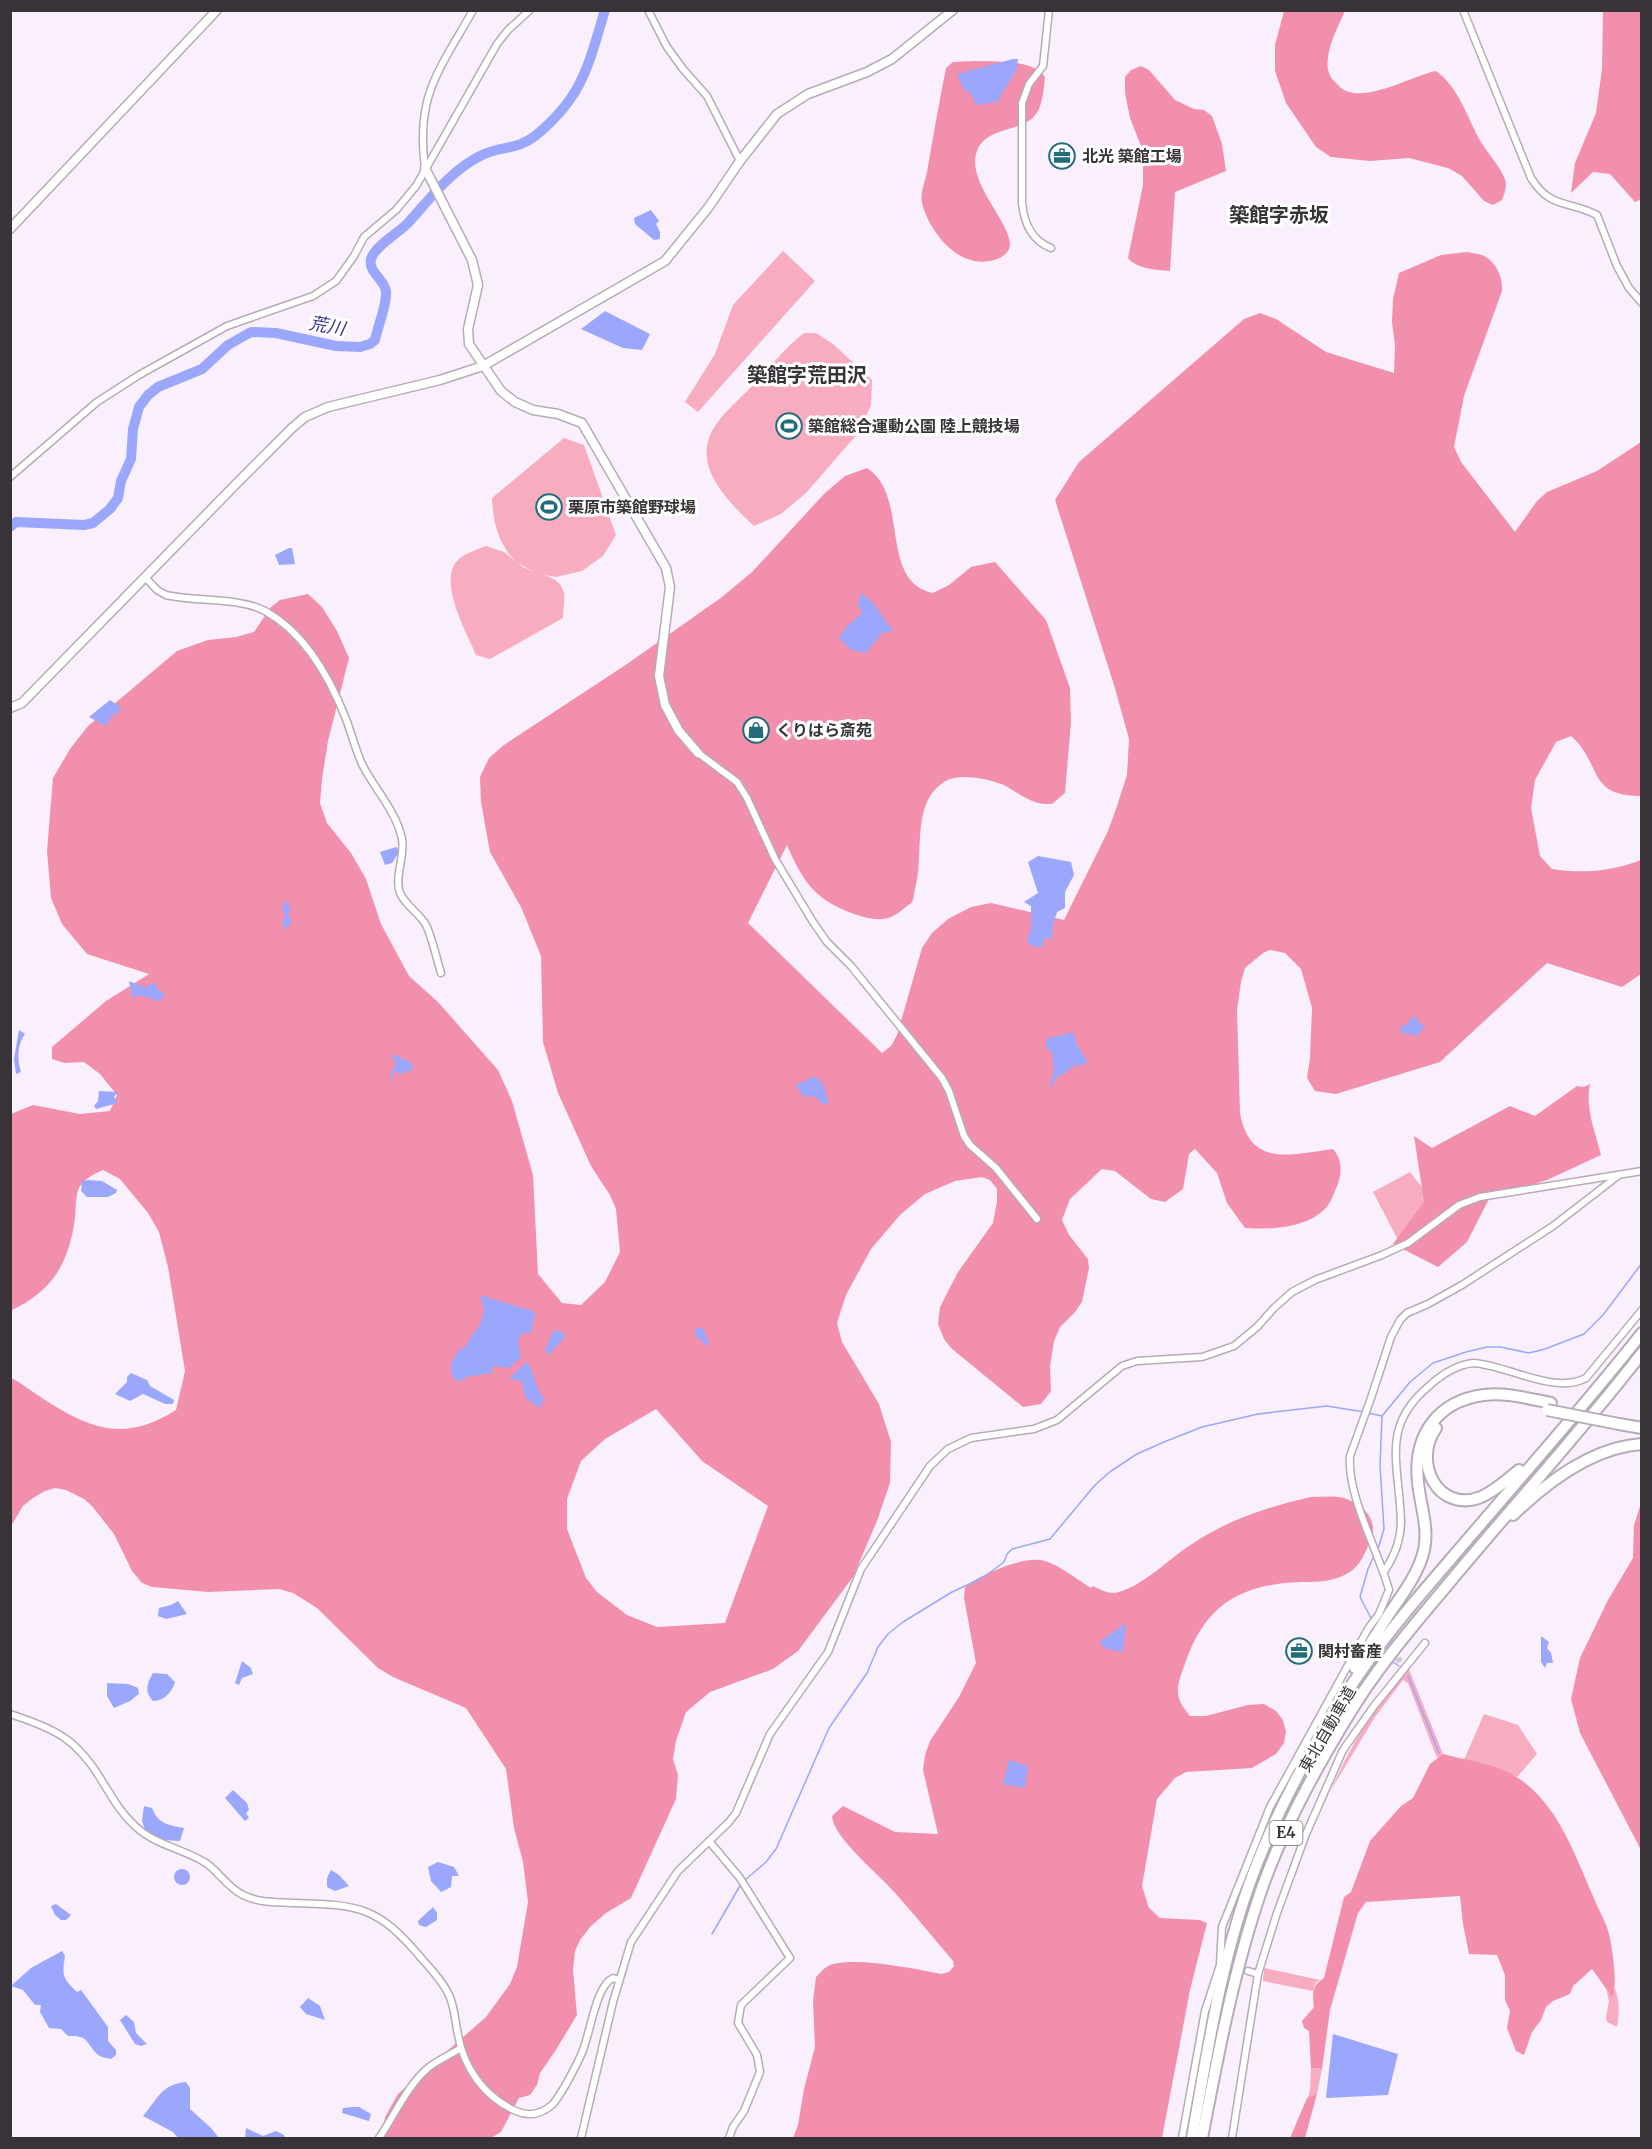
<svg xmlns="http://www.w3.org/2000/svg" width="1652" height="2149" font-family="Merriweather,'Noto Sans JP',serif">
  <rect width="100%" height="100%" fill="#faeffd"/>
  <g fill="#f7acc0">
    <path d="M783 251 815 281 698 412 685 402 715 354 733 305Z"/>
    <path d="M804 333H816L833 344 872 380 871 405 859 432 806 493 781 514 754 526C731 504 692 468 712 431 721 414 739 400 752 386 769 369 785 347 804 333Z"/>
    <path d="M564 438 584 445 616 535 603 556 582 571 556 577 536 573 518 563C532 577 559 571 564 593 565 601 563 610 563 618L490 659 476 655C467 633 435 578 460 558 467 553 478 549 486 546L504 552 515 561C498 542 493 523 492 498Z"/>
    <path d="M1410 1172 1440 1211 1399 1242 1373 1192Z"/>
    <path d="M1408 1667 1443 1754 1438 1758 1435 1753 1408 1683 1403 1680 1375 1717 1331 1790C1353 1740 1374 1709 1408 1667Z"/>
    <path d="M1484 1714 1518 1725 1537 1754 1517 1777 1494 1767 1464 1760Z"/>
    <path d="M1264 1968 1320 1980 1316 1982 1313 1991 1263 1981Z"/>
    <path d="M1606 1988 1613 1998 1615 1988C1619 2001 1620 2013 1617 2027L1607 2022 1606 2017 1609 2001Z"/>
    <path d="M1311 2068 1322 2069 1317 2094 1308 2098 1310 2090Z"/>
  </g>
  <g fill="#f28fac" fill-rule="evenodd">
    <path d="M1284 11H1345C1338 27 1323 54 1329 73 1330 77 1334 81 1337 84 1357 109 1410 76 1436 71 1459 87 1467 118 1481 142 1488 154 1499 165 1504 177 1508 185 1505 192 1502 200L1493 205 1484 201 1462 176 1448 168 1409 158 1370 161 1331 157 1316 147 1286 103 1275 71V45Z"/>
    <path d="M1603 11H1641L1642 199 1635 202 1610 174 1593 172 1571 193 1575 163 1596 113 1602 69Z"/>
    <path d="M975 61C996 62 1033 59 1045 77 1044 88 1043 99 1039 109 1027 135 988 123 977 151 964 184 1021 231 1008 251 1004 257 996 260 989 261 957 267 929 231 922 203 920 194 925 181 927 172 933 137 939 103 946 68L953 62Z"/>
    <path d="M1141 66 1149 70 1175 100 1194 109 1204 110 1212 116 1222 144 1226 171 1175 192 1170 271C1157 270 1137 269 1128 258L1143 185V151L1130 118 1125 93V77L1131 70Z"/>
    <path d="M1467 252C1472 253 1481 254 1486 257 1497 264 1503 278 1502 291L1464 396 1454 447 1461 462 1515 532 1537 501 1547 492 1597 471 1641 442V796C1586 796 1603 764 1571 736L1556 742 1535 780 1531 808 1540 856 1552 869C1583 874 1612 871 1641 860V974L1622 987 1547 963 1440 1062 1336 1094 1315 1091 1307 1078 1310 1058 1312 1008 1301 969 1285 953 1270 950 1263 953 1245 968 1241 982 1237 1010 1240 1113C1250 1169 1293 1154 1333 1149 1342 1159 1342 1171 1338 1184 1334 1192 1332 1202 1325 1209 1306 1228 1271 1230 1245 1228L1227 1203 1217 1173 1195 1149 1189 1154 1183 1189 1165 1202 1151 1199 1115 1171 1102 1169 1070 1199 1062 1220 1069 1235 1088 1259 1089 1268 1082 1302 1075 1312 1060 1327 1054 1341 1050 1366 1051 1391 1041 1404 1023 1407 951 1348 944 1339 938 1324 940 1307 958 1272 993 1223 997 1201V1189L990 1180 982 1177 955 1181 925 1194 900 1215 871 1249 846 1295 837 1323 842 1342 879 1404 891 1442 890 1483 877 1521 853 1577 798 1651 773 1669 710 1692 686 1712 676 1741 673 1759 678 1775 676 1799 631 1898 606 1913 591 1926 580 1940 575 1951 573 1970 577 2015 554 2053 540 2073 537 2085 530 2095 519 2098 501 2132 491 2138H382L385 2117 398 2094 486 2017 510 1984 517 1967 528 1902 523 1862 514 1828 506 1769 466 1708 393 1677 378 1668 317 1608 293 1593 279 1589 208 1592 152 1587 142 1583 132 1571 114 1534 92 1506 84 1499 66 1490 55 1488 45 1491 33 1498 23 1506 11 1526V1378C22 1383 32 1392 42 1398 90 1429 124 1443 176 1410L185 1371 168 1267 159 1232 148 1213 120 1179 103 1170C94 1174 86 1178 80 1186 75 1194 76 1209 75 1218 69 1263 53 1291 10 1311L11 1114 33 1105 80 1114 110 1111 117 1095 100 1074 84 1062 65 1063 52 1059V1047L106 1001 149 974 87 954 62 924 51 898 47 851 53 778 70 749 88 726 177 651 208 640 236 637 254 632 271 607 280 600 308 594 322 607 337 631 349 658 328 741 322 779 320 803 327 823 351 853 366 879 381 924 409 976 438 1002 498 1070 512 1101 533 1175 538 1274 562 1303 581 1305 605 1282 620 1252 616 1209 610 1195 591 1166 558 1093 543 1042 541 956 521 907 490 852 481 802 480 777 489 758 504 745 627 664 722 597 752 572 825 493 845 476 867 468C910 495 878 581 933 593L949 585 971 567 995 562 1046 620 1070 688 1071 722 1065 793 1052 804C1048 804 1042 804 1038 803 1027 800 1016 792 1006 786 991 779 958 772 944 782 910 804 925 856 915 889 914 892 914 899 912 902 909 905 904 908 901 911 886 923 872 920 854 914 815 900 803 882 787 845L748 923 882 1053 891 1046 897 1035 922 948 932 933 948 919 971 907 991 903 1064 920 1108 831 1117 806 1127 775 1129 739 1114 685 1055 500 1079 462 1244 319 1260 313 1276 319 1326 352 1394 373 1395 345 1392 322 1393 299 1399 273 1441 255ZM656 1409 702 1461 768 1506 725 1623 657 1627 627 1615 597 1592 586 1578 567 1529V1499L581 1461 605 1439Z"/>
    <path d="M1590 1084C1585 1108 1595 1131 1601 1155L1547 1180 1489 1199 1467 1242 1438 1267 1393 1244 1424 1202 1414 1136 1432 1148 1510 1106 1535 1116 1577 1086 1584 1087Z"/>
    <path d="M1311 1497C1320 1497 1330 1496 1339 1497 1356 1500 1375 1513 1373 1533 1373 1537 1370 1542 1368 1546 1364 1556 1359 1566 1350 1572 1334 1582 1319 1582 1301 1582 1242 1584 1206 1604 1186 1661 1177 1686 1172 1695 1190 1716H1206L1248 1705 1264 1704 1276 1711 1283 1720 1286 1732 1284 1743 1276 1754 1252 1768 1186 1772 1175 1778 1157 1799 1142 1886 1149 1908 1160 1918 1200 1920 1207 1923 1190 1990 1162 2138H793L798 2125 804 2089 815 2047 813 2001 816 1977C820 1973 825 1967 830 1965 853 1956 917 1969 941 1974L949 1972 954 1966 953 1961C934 1939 916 1916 896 1894 881 1876 833 1838 832 1816L843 1806 895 1832 938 1834 923 1770 925 1755 930 1741 959 1697 976 1663 964 1598 965 1587C981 1574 1025 1555 1045 1561 1059 1565 1078 1580 1091 1588L1093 1586C1101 1590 1110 1595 1119 1592 1146 1584 1168 1559 1192 1544 1229 1519 1268 1507 1311 1497Z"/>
    <path d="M1641 1503V1502V1850L1580 1733 1571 1699 1580 1658 1608 1600 1633 1558 1634 1525Z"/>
    <path d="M1443 1754C1469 1761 1499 1764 1521 1780 1559 1807 1575 1855 1593 1896 1598 1909 1606 1922 1609 1934 1613 1952 1617 1981 1613 1998L1592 1969 1573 1986 1570 1994 1553 2001 1546 2007 1541 2020 1532 2032 1524 2055 1516 2051 1507 2028 1510 2011 1505 2000V1975L1497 1955 1469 1954 1463 1924 1460 1896 1366 1902 1358 1913 1330 2010 1322 2069 1311 2068 1309 2031 1304 2028 1302 2021 1314 2007C1312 1994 1312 1985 1324 1978L1344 1897 1351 1892 1370 1841 1401 1806 1413 1798 1430 1764Z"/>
    <path d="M1317 2094 1305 2138H1290L1307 2098Z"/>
  </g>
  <g fill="#9aa7fd">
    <path d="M1013 59H1018L1017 69 997 102 975 105 973 96 963 88 957 74Z"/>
    <path d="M651 210 659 221 656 224 660 232V239L654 240 635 224 634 218Z"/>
    <path d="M605 311 650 334 642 350 623 348 581 329Z"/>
    <path d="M289 548H292L295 564 279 565 275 555Z"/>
    <path d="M861 593 872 602 893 631 882 633 866 653 851 650 839 638 847 626 862 613 858 604Z"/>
    <path d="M110 700 119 706 121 710 111 717 106 726 89 717Z"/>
    <path d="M396 847 400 851 392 863 385 865 380 852Z"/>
    <path d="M1038 856 1071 862 1074 875 1065 892V908L1057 912 1052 928 1053 939 1045 938 1042 947H1034L1027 942 1031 928V906L1024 902 1038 893 1028 862Z"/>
    <path d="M285 901 289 903 290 910 288 916 292 920 286 930 282 923 285 916 282 909Z"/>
    <path d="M129 981 144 987 155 983 159 991 164 993 162 1000 159 1001 143 996 132 997Z"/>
    <path d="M1417 1017 1418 1022 1425 1026 1416 1037 1410 1033 1407 1035 1402 1033 1400 1027 1407 1024 1411 1018Z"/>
    <path d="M19 1030 25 1034C17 1045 17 1059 21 1072L16 1074 14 1059Z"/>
    <path d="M1074 1032 1076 1043 1088 1063 1072 1067 1064 1074 1058 1076 1049 1090 1054 1070 1052 1053 1046 1047V1039Z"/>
    <path d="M393 1054 410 1062 413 1068 408 1072 404 1071 402 1075 397 1072 393 1074V1080L390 1079 396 1062 392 1058Z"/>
    <path d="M814 1076 823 1084 829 1103 823 1104 814 1096 805 1097 795 1086Z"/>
    <path d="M99 1091 118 1092 114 1097 118 1103 96 1109 94 1106 98 1101Z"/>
    <path d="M88 1180 102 1181 117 1190 116 1193 108 1197H87L81 1191 82 1181Z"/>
    <path d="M480 1295 535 1312 531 1333H522L518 1340 521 1358 509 1368 493 1366 492 1373 466 1377 460 1382 452 1377 451 1364 458 1351 467 1345 471 1336 480 1325 484 1310Z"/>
    <path d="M702 1327 709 1341 707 1346 697 1337 694 1330Z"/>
    <path d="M553 1331H560L565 1335 564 1339C558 1343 555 1349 549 1355L545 1350Z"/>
    <path d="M526 1362C535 1372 532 1375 537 1386 539 1392 542 1394 544 1400L539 1408 525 1397 522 1381H517L510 1378Z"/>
    <path d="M131 1373 147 1380 150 1386 174 1400 173 1404H165L143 1394 130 1401 115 1394 127 1382V1377Z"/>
    <path d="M178 1601 187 1614 166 1619 158 1616 159 1608 171 1605Z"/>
    <path d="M1126 1623 1123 1652 1106 1649 1099 1642Z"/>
    <path d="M1541 1636 1549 1642 1547 1648 1551 1653 1553 1663H1547L1545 1668 1541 1662Z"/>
    <path d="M242 1661 251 1668 253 1674 242 1678 239 1685 235 1683Z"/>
    <path d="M153 1673 167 1674 175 1682C172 1692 164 1701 153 1701 144 1691 147 1684 153 1673Z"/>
    <path d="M107 1683 128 1684 138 1688 139 1694 130 1701 114 1708 107 1696Z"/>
    <path d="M1009 1760 1028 1766 1025 1788 1003 1784Z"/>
    <path d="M233 1790 247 1803 249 1810 246 1813 249 1818 245 1821 225 1798Z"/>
    <path d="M144 1806 152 1808C158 1824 168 1825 184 1828L180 1841 162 1840 145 1830 142 1821Z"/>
    <path d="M438 1862 454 1867 459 1876H452L451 1887 441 1892 431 1881 428 1867Z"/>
    <circle cx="182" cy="1877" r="8"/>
    <path d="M331 1870 339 1875 349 1886 335 1891 327 1887V1878Z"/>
    <path d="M56 1904 71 1915 66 1920H61L55 1915 51 1906Z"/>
    <path d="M433 1907 437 1913V1920L426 1927 419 1925 418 1921Z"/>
    <path d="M62 1951 65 1956C62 1975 62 1978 77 1992L81 1990 108 2027V2041L116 2050V2055L111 2059C106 2058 100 2057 97 2054 85 2041 88 2035 68 2036L61 2029 49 2028 40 2012 41 2005H35L23 1990 11 1986 31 1968Z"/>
    <path d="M308 1998 320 2006 325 2020 306 2014 300 2007Z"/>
    <path d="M126 2015 134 2022 136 2033 147 2044 141 2046 135 2044 120 2020Z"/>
    <path d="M1333 2034 1398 2054 1388 2095 1326 2098Z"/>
    <path d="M186 2082 190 2088V2109L211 2128 219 2138H178L173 2132 143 2116C157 2100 161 2084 186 2082Z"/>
    <path d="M352 2107H359L371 2114 369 2121 342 2113 343 2108Z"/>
    <path d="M246 2128 263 2136 276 2131 284 2135 285 2138H245Z"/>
  </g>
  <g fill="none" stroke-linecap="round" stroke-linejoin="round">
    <g stroke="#9aa7fd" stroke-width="1.5">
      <path d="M1368 1413 1382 1416"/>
      <path d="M1378 1549 1384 1529 1380 1465 1382 1416 1410 1382 1433 1363 1466 1352 1487 1347H1500L1529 1353 1545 1349 1584 1334 1603 1315 1642 1263"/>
      <path d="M1372 1620 1360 1597 1368 1569 1374 1556"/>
      <path d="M1393 1662 1399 1666"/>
      <path d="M1408 1676 1439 1753"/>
      <path d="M744 1881 766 1862 776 1849 829 1728 867 1673 878 1647 888 1634 903 1622 952 1592 980 1579 992 1571 1004 1562 1007 1554 1012 1549 1050 1539 1095 1485 1111 1471 1137 1454 1164 1442 1202 1427 1258 1414 1327 1406 1364 1412"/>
      <path d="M712 1934 741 1884"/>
    </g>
    <path stroke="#9aa7fd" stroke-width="10" d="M10 527 16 522 84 525 93 523 110 509 118 498 121 481 131 459 133 429 139 407 148 395 158 387 202 369 228 345 251 332 276 333 336 346 360 347 370 344 375 340C378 325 387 306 386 291 384 279 368 272 371 259 374 247 398 233 407 224 430 199 449 172 480 156 501 145 516 151 535 136 583 97 588 66 605 10"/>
    <path stroke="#d3c9d6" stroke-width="6" stroke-dasharray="6 3" stroke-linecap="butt" d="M1387 1633 1400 1662"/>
    <g stroke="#b6abb9" stroke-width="9">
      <g id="street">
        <path d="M648 10 667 47 683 69 707 96 740 161"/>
        <path d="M1049 10 1043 66 1029 84 1022 103V203C1024 223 1031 240 1051 248"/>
        <path d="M1463 10 1531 178C1551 210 1569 200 1597 215L1617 266 1629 288 1642 303"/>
        <path d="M425 168C422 145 422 120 428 98 437 67 458 38 473 10"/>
        <path d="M10 477 97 402 139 375 227 326 313 296 336 281 354 256 364 237 396 210 416 186 497 44 508 30 530 10"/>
        <path d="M145 577 157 590 166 595C196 602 239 597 265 611 305 633 330 678 346 719 352 735 356 752 363 766 376 791 396 811 402 839 405 856 394 879 400 893 405 905 420 914 426 925 433 940 436 957 441 973"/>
        <path d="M698 753 737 782 747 798 775 859 813 922 827 942 851 966 942 1078 949 1091 964 1136 970 1145 996 1168 1037 1219"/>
        <path d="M1384 1572C1391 1561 1397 1550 1399 1538 1402 1527 1401 1516 1400 1505 1396 1455 1385 1423 1429 1386 1441 1375 1456 1365 1473 1363 1508 1365 1554 1395 1586 1378L1642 1310"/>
        <path d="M10 1714C56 1729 77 1739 102 1781 112 1797 120 1812 134 1825 154 1845 182 1848 206 1863 219 1872 228 1888 243 1895 259 1903 275 1902 292 1903 359 1905 377 1905 422 1959 432 1970 443 1982 449 1995 455 2008 455 2021 458 2035 464 2068 484 2097 516 2111 529 2117 542 2114 553 2104 564 2090 573 2072 581 2055 590 2037 595 1986 613 1978L619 1980"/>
        <path d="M709 1841 740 1878 790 1958 741 2005 738 2023 757 2055 760 2072 744 2111 733 2127 729 2138"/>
        <path d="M1248 1971 1258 1974"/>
        <path d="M379 2138C395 2115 406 2087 428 2068 438 2060 450 2055 461 2048"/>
        <path d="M581 2138 613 2002 631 1942 678 1871 728 1823 736 1813 770 1734 828 1652 861 1569 930 1466 948 1449 971 1438 1034 1429 1057 1420 1122 1366 1137 1361 1202 1357 1234 1346 1257 1327 1274 1308 1292 1292 1315 1280 1382 1255 1408 1243 1459 1205 1480 1197 1642 1171"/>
        <path d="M1182 2138 1205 2011 1220 1965 1222 1927 1270 1807 1368 1629 1379 1614 1389 1590C1378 1550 1347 1496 1350 1456L1371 1398 1391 1337 1400 1320 1407 1313 1428 1304 1462 1285 1553 1226 1619 1175"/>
        <path d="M1232 2138 1258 1974 1277 1913 1306 1834 1343 1750 1374 1706 1425 1643"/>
      </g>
    </g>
    <g stroke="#b6abb9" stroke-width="11">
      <g id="secondary">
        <path d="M425 168 472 260 478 285 468 329 469 344 501 391 515 402 533 410 558 414 582 423 666 568 670 587 659 676 665 705 679 731 698 753"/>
        <path d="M10 229 217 10"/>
        <path d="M10 708 22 703 240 480 292 428 305 417 328 407 440 380 483 366 665 261 708 208 740 161 777 114 808 94 867 72 892 59 953 10"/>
      </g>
    </g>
    <g stroke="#b6abb9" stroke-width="14">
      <g id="highway">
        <path d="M1619 1424 1642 1428"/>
        <path d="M1436 1428C1412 1462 1438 1514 1481 1497 1495 1491 1507 1480 1519 1470"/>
        <path d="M1513 1515C1547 1482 1592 1447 1642 1444"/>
        <path d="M1355 1668C1366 1650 1378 1632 1389 1614 1402 1595 1419 1573 1424 1550 1429 1527 1420 1505 1418 1482 1413 1436 1437 1401 1484 1395 1506 1392 1530 1399 1551 1403"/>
        <path d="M1192 2138C1207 2053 1220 1967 1249 1885 1275 1812 1321 1727 1366 1664 1397 1620 1433 1580 1468 1539 1526 1471 1586 1404 1642 1333"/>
        <path d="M1202 2138C1218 2054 1234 1969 1262 1888 1284 1826 1317 1766 1351 1711 1379 1665 1415 1624 1449 1583 1513 1506 1581 1432 1642 1353"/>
      </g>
    </g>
    <use href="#street" stroke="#fff" stroke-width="6"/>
    <use href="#secondary" stroke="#fff" stroke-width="8"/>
    <use href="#highway" stroke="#fff" stroke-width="10"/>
    <g stroke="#b6abb9" stroke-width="14" stroke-linecap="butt">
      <path id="highway-bridge" d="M1547 1410 1619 1424"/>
    </g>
    <use href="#highway-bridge" stroke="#fff" stroke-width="10"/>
  </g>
  <defs>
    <g id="office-ring" transform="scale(1.35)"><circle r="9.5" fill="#fff" stroke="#256c7a" stroke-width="1.5"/><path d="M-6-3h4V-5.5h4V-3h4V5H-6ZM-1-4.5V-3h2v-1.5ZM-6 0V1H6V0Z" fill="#256c7a"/></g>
    <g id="stadium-ring" transform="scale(1.35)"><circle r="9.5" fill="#fff" stroke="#256c7a" stroke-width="1.5"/><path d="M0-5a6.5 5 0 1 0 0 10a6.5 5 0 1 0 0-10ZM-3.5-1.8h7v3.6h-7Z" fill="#256c7a"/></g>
    <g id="shop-ring" transform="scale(1.35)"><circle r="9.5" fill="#fff" stroke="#256c7a" stroke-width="1.5"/><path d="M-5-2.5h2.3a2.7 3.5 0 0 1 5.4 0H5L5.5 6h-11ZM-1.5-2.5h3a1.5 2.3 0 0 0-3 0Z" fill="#256c7a"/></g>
  </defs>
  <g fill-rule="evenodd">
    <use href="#office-ring" x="1062" y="156"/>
    <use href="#stadium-ring" x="789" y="426"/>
    <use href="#stadium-ring" x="549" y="507"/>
    <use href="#shop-ring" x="756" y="730"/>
    <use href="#office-ring" x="1299" y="1651"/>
  </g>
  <g text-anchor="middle" stroke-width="6" stroke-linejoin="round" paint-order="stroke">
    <rect fill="#fff" stroke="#737074" stroke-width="1.5" x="1269.5" y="1821" width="33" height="24" rx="4.5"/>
    <g font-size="15" font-weight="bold" fill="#373338">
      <text x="1286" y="1838">E4</text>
    </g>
    <g font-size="16" font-weight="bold" fill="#373338" stroke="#fff" text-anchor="start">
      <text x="1082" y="162">北光 築館工場</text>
      <text x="808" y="432">築館総合運動公園 陸上競技場</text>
      <text x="568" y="513">栗原市築館野球場</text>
      <text x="776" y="736">くりはら斎苑</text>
      <text x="1318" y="1657">関村畜産</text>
    </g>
    <g font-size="16" fill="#373338" stroke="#fff">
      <text transform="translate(1327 1729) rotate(-60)" y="6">東北自動車道</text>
    </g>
    <g font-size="18" font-style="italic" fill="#323191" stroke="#fff">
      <text transform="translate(327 326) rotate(10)" y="6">荒川</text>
    </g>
    <g font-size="20" font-weight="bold" fill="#373338" stroke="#fff">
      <text x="1279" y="222">築館字赤坂</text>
      <text x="807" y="382">築館字荒田沢</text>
    </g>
  </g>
  <rect width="1652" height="2149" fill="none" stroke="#373338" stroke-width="24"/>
</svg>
